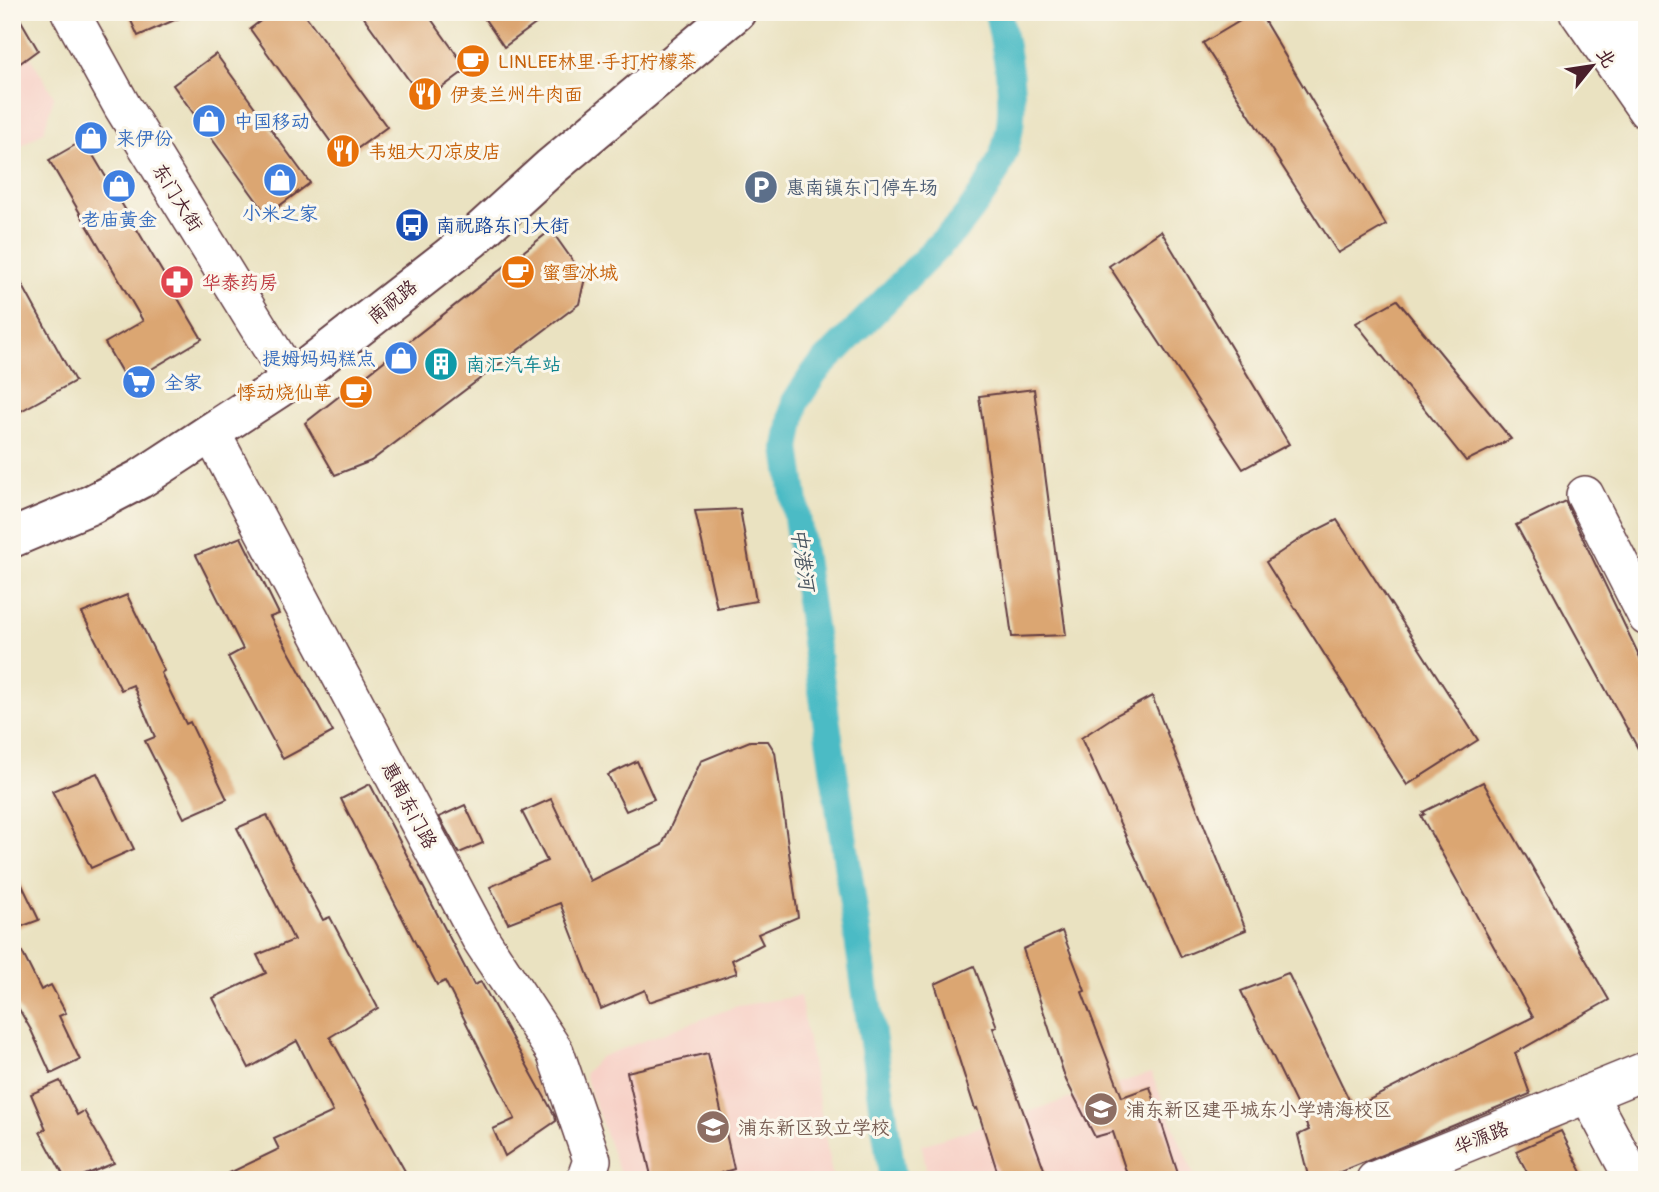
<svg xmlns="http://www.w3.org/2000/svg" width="1659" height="1192" font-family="Pangolin,'LXGW WenKai TC',sans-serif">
  <rect width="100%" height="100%" fill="#fbf7ec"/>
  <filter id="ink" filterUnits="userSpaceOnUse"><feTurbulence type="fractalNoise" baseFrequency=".0143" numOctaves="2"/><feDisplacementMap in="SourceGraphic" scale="14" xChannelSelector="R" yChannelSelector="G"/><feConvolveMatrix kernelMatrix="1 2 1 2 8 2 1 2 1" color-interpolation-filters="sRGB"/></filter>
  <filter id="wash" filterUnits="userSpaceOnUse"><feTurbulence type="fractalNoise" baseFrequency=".00686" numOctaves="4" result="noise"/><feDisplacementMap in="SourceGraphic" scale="28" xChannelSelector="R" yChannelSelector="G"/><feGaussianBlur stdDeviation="1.57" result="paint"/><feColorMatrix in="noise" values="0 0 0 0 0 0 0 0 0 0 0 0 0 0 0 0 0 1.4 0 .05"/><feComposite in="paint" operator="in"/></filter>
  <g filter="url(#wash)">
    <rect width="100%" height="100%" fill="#eae2c1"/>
    <g fill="#f7d1c7">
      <path d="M12 26 54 96 44 131 12 152Z"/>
      <path d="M800 996 833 1180H622L584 1074 600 1057 737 1006Z"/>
      <path d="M1151 1073 1196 1180H928L922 1145Z"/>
    </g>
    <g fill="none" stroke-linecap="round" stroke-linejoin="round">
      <path stroke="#4cbbc5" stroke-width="28" d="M893 1180 787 448 795 402 815 372 961 223C981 198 1001 170 1008 137 1017 98 1006 51 998 12"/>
    </g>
    <g id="blocks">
      <g fill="#dba672">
        <path d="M12 12H16L38 50 12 69Z"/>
        <path d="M127 12H193L138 36Z"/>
        <path d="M272 12H303L387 127 343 159 250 29Z"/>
        <path d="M360 12H426L467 69 424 101Z"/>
        <path d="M480 12H552L504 47Z"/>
        <path d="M1255 12H1259L1386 225 1338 253 1203 43Z"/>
        <path d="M216 54 310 183 267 215 173 85Z"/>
        <path d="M84 140 202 339 128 383 105 343 143 321 49 160Z"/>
        <path d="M551 230 585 278 579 304 371 461 335 475 305 423Z"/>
        <path d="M1161 231 1289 444 1243 469 1109 266Z"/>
        <path d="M12 266 75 381 19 412 12 400Z"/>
        <path d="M1397 300 1511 439 1466 461 1356 323Z"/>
        <path d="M1034 389 1066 635 1012 637 979 396Z"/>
        <path d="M1565 501 1647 672V765L1516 525Z"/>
        <path d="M740 509 756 601 717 608 695 511Z"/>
        <path d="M1337 520 1478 740 1407 785 1266 562 1303 537Z"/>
        <path d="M241 537 279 614 270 617 333 732 283 759 228 657 243 649 196 555Z"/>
        <path d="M127 595 164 671 161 673 186 724 190 722 227 799 184 818 145 741 155 737 133 685 121 690 82 613Z"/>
        <path d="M1152 696 1246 930 1181 957 1081 738 1118 714Z"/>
        <path d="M750 741H768L775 752 798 917 758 934 763 944 732 960 737 973 649 1002 645 990 601 1009 560 903 508 923 490 887 547 861 522 812 551 799 590 881 662 845 701 761Z"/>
        <path d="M637 761 654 799 626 811 608 775Z"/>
        <path d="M97 773 134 849 91 868 52 791Z"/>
        <path d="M1483 782 1609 1000 1515 1053 1530 1094 1321 1180H1309L1298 1135 1309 1130 1241 991 1288 973 1353 1108 1533 1017 1421 816 1425 814 1423 812Z"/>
        <path d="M370 784 474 985 481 982 555 1116 556 1121 505 1156 493 1129 515 1119 445 981 437 985 341 799Z"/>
        <path d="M465 805 483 843 459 853 439 817Z"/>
        <path d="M267 815 323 920 330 917 378 1008 330 1037 410 1180H215L279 1149 274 1139 333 1112 297 1041 249 1068 213 998 266 973 257 955 294 940 237 828Z"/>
        <path d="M12 864 39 920 12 930Z"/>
        <path d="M1062 931 1085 991 1082 992 1122 1097 1150 1087 1180 1180H1129L1113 1132 1095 1137 1066 1080 1023 949Z"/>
        <path d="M12 932 41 990 51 985 66 1013 59 1016 80 1060 51 1074 31 1030 12 997Z"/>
        <path d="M974 966 997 1027 993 1028 1048 1180H1000L977 1108 975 1109 935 984Z"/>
        <path d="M708 1053 734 1169 721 1173 723 1180H652L627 1072Z"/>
        <path d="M60 1081 77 1115 84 1111 114 1163 73 1180H66L40 1132 46 1129 31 1094Z"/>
        <path d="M1561 1131 1586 1180H1531L1516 1151Z"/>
      </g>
    </g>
  </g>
  <g filter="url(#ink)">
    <use href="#blocks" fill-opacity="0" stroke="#623c42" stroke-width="2"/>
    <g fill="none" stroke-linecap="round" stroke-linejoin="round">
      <g stroke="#623c42" stroke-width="40">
        <g id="minor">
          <path d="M70 12 122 106 291 380"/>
          <path d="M1578 12 1647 111"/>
          <path d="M1611 12 1647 64"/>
          <path d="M211 432 480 938 555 1052 592 1160 585 1180"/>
          <path d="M1585 495 1647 617"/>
          <path d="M1375 1180 1588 1094"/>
          <path d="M1634 1180 1588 1094 1647 1070"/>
        </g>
      </g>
      <g stroke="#623c42" stroke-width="42">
        <path id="major" d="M12 538 90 505 140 479 291 380 472 239 551 167 736 12"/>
      </g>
      <use href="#minor" stroke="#fff" stroke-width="37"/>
      <use href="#major" stroke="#fff" stroke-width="38"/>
    </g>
  </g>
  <defs>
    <g id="cafe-disc" transform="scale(1.75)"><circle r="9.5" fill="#e8710a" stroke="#fbf7ec"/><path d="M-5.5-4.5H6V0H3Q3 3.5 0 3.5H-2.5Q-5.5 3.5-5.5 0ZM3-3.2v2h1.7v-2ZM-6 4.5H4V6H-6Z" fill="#fff"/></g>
    <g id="restaurant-disc" transform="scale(1.75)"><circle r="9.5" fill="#e8710a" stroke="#fbf7ec"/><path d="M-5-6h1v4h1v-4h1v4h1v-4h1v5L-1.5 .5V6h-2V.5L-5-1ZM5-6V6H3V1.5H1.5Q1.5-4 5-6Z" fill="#fff"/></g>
    <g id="shop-disc" transform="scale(1.75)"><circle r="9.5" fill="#3f7fe0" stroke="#fbf7ec"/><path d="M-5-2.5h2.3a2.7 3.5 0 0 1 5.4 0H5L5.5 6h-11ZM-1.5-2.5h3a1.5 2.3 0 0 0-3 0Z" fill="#fff"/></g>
    <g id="parking-disc" transform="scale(1.75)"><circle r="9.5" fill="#5c6f8a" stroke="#fbf7ec"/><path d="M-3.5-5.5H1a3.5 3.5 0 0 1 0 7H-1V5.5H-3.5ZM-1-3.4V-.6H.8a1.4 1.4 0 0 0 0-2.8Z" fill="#fff"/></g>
    <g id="bus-disc" transform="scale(1.75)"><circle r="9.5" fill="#1a4fb4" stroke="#fbf7ec"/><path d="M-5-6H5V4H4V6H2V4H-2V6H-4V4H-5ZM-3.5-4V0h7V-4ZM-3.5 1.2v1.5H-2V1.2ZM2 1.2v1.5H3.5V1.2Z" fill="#fff"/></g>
    <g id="pharmacy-disc" transform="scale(1.75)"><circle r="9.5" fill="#e0444e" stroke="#fbf7ec"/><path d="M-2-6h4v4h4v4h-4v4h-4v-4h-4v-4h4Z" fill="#fff"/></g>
    <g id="building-disc" transform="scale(1.75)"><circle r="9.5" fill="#0f9aa8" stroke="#fbf7ec"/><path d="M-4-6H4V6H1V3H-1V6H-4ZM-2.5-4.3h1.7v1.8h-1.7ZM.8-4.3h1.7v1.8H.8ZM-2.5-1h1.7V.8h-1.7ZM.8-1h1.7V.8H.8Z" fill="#fff"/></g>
    <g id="supermarket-disc" transform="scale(1.75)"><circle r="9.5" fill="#3f7fe0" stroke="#fbf7ec"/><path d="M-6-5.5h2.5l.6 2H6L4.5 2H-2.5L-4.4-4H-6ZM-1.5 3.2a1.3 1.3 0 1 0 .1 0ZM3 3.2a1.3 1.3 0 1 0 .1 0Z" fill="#fff"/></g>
    <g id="school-disc" transform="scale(1.75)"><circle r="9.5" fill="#8d6e63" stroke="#fbf7ec"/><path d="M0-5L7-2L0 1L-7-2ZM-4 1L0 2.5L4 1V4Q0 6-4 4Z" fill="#fff"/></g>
  </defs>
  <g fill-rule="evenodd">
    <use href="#cafe-disc" x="473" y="61"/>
    <use href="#restaurant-disc" x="425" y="94"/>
    <use href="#shop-disc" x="209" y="121"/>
    <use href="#shop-disc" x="91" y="138"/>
    <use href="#restaurant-disc" x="343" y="151"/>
    <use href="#shop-disc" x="280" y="180"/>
    <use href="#shop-disc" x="119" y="186"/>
    <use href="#parking-disc" x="761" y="187"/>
    <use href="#bus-disc" x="412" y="225"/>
    <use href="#cafe-disc" x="518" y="272"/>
    <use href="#pharmacy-disc" x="177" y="282"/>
    <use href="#shop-disc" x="401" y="358"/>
    <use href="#building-disc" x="441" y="364"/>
    <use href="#supermarket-disc" x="139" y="382"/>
    <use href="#cafe-disc" x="356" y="392"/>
    <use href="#school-disc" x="1101" y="1109"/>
    <use href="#school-disc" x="713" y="1127"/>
  </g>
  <g text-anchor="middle" stroke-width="6" stroke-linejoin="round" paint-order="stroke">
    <g font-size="19" fill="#c56008" stroke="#fbf7ec" text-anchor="start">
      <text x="498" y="68">LINLEE林里·手打柠檬茶</text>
      <text x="450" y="101">伊麦兰州牛肉面</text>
      <text x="368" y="158">韦姐大刀凉皮店</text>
      <text x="542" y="279">蜜雪冰城</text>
      <text x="332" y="399" text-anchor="end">悸动烧仙草</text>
    </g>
    <g font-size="19" fill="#366cbe" stroke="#fbf7ec" text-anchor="start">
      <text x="234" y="128">中国移动</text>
      <text x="116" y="145">来伊份</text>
      <text x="280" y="220" text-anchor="middle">小米之家</text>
      <text x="119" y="226" text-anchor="middle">老庙黄金</text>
      <text x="376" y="365" text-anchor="end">提姆妈妈糕点</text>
      <text x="164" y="389">全家</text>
    </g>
    <g font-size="19" fill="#4e5e75" stroke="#fbf7ec" text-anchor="start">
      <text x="786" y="194">惠南镇东门停车场</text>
    </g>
    <g font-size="19" fill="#4a1f2b" stroke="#fbf7ec">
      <text transform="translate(178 197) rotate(58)" y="7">东门大街</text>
      <text transform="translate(392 301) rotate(-39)" y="7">南祝路</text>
      <text transform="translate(410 805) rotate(62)" y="7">惠南东门路</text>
      <text transform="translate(1481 1137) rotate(-22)" y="7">华源路</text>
    </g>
    <g font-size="19" fill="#164399" stroke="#fbf7ec" text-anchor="start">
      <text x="436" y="232">南祝路东门大街</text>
    </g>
    <g font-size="19" fill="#be3a42" stroke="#fbf7ec" text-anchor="start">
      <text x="202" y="289">华泰药房</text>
    </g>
    <g font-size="19" fill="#0d838f" stroke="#fbf7ec" text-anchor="start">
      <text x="466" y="371">南汇汽车站</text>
    </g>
    <g font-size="19" fill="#785e54" stroke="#fbf7ec" text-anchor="start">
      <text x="1126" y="1116">浦东新区建平城东小学靖海校区</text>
      <text x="738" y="1134">浦东新区致立学校</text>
    </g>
    <g font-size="21" font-style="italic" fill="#4b5661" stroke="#fbf7ec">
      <text transform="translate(803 559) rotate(82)" y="7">中港河</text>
    </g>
  </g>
  <rect width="1659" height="1192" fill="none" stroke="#fbf7ec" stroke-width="42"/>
  <g transform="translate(1592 66) rotate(60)" stroke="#fbf7ec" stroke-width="5" paint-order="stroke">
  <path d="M0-5L12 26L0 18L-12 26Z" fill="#4a1f2b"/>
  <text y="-10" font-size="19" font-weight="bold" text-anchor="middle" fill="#4a1f2b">北</text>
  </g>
</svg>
